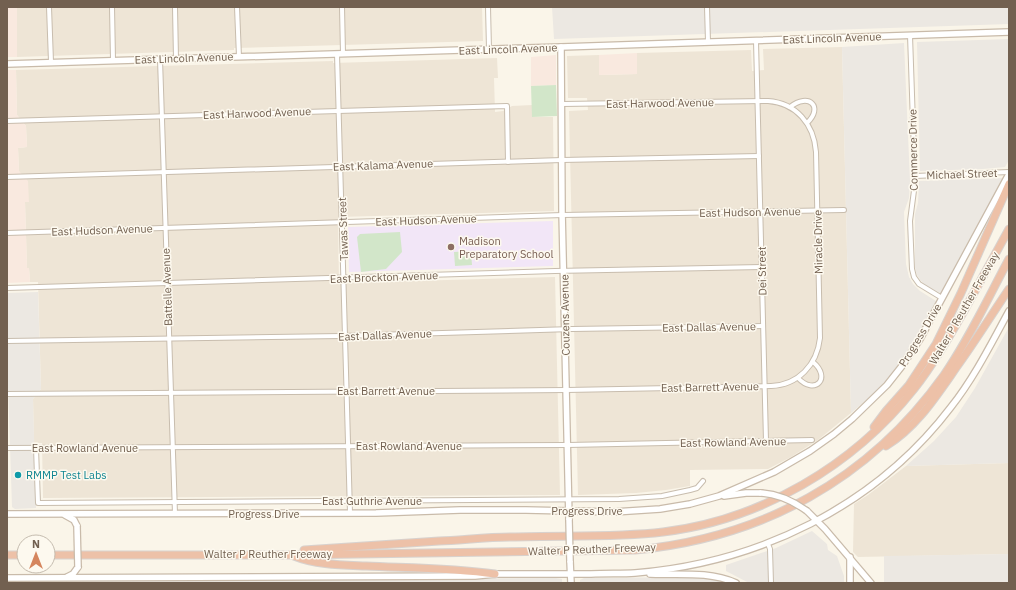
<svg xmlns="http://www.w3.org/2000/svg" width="1016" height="590" font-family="'IBM Plex Sans',sans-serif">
  <rect width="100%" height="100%" fill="#faf5e9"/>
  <g fill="#eee5d6">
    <path d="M17 7H482L483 41 234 48V50L17 57Z"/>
    <path d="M842 47 851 413 818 440 791 457 768 469 690 470V486L666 490 636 493 578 495 569 111 588 110 587 98H568L567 56 599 55 600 75 637 74V53L751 50 752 71 764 70 763 49Z"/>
    <path d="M497 58 498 78H494L495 112 503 111 512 106 532 105V117H553L554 211 338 217 339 283 555 277 560 495 43 498 42 443H34L33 399 41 389 38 282H30L29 268H27L25 202H28L19 171 18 148 27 147 26 126 17 115 16 70 333 61V63Z"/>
    <path d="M1009 463V554L858 557 853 552 854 504 868 495 906 466Z"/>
  </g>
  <g fill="#f9e9df">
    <rect x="7" y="7" width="10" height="50"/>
    <path d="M637 53V74L599 75V55Z"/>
    <path d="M556 55V85L531 86V57Z"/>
    <path d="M7 70H16L17 115 26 126 27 147 18 148 19 171 28 181 29 202H25L27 268H29L30 282 7 283Z"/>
  </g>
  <g fill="#ece8e2">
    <path d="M552 7H1009V24L554 39Z"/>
    <path d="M1009 39V160L1005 167 983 169 920 171 917 42Z"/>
    <path d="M904 43 910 181 909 198 904 212 906 264 909 277 913 284 920 291 936 301V304L922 329 893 372 878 390 851 413 842 47Z"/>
    <path d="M1003 178 942 294 926 286 921 281 917 275 915 268V214L918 203 919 181Z"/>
    <path d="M38 292 41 389 33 399 36 508 15 509 12 507 7 354V293Z"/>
    <path d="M1009 327V463L906 466 934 441 956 417 975 388Z"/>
    <path d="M812 531 827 544 828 550 837 556 844 576V583H749L726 571V565L776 548Z"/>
    <path d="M1009 554V583H884V556Z"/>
    <path d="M704 577 729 583H580V580L584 578Z"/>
    <path d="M556 578 562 579V583H15V582L19 581Z"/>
  </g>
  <path fill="#f2e6f7" d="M553 221V266L349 272 348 227Z"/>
  <g fill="#d2e6c9">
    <path d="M556 85 557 116 532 117 531 86Z"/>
    <path d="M400 232 402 252 386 269 361 272 357 237 360 234Z"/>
    <path d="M471 251 472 265 455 266 454 252Z"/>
  </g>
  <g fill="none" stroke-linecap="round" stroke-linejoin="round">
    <g stroke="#c8bdae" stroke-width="6">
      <g id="street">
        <path d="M49 7 51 62"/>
        <path d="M112 7 113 60"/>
        <path d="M175 7 176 59"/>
        <path d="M237 7 239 57"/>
        <path d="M342 7 343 54"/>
        <path d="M488 7 489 49"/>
        <path d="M707 7 708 42"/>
        <path d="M910 35 915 183 910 221 912 269 914 277 919 284 942 298"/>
        <path d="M756 41 766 441"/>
        <path d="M337 54 350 513"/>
        <path d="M160 59 175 514"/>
        <path d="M790 107C809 92 824 107 807 123"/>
        <path d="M7 121 507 106 508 162"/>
        <path d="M915 176 1009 172"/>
        <path d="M7 177 562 160 759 156"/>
        <path d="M7 233 563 215 844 210"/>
        <path d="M7 288 555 271 762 267"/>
        <path d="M7 341 341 336 572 329 763 326"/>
        <path d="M798 378C815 396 832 378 813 362"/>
        <path d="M7 394 567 390 771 386C798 385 817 365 820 338L816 152C814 124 796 103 768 101L562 104"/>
        <path d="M7 448 568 445 812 440"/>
        <path d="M36 448 38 503 619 499 662 496 690 490 697 488 703 481"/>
        <path d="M768 544 770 549 771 583"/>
      </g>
    </g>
    <g stroke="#c9bbaa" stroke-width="8">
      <g id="secondary">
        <path d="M561 47 562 211 569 520"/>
        <path d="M7 64 561 47 1009 32"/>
        <path d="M724 496 746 493H761"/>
        <path d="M807 511 825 529 871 583"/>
        <path d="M7 514 376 513 460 510H526L614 512 660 509 690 504 719 496 774 472 810 451 834 434 852 419 887 385 902 366 920 339 1009 174"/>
        <path d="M65 515 74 520 77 526"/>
        <path d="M850 557V583"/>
        <path d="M570 561 571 583"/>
        <path d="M650 574C679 575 709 571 736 583"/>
        <path d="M67 577 73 574 78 567"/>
        <path d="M7 578 475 576 495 574C527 574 559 574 591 574 606 573 621 574 635 573 758 563 875 507 951 407 974 378 991 344 1009 311"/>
      </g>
    </g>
    <g stroke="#d8d2ce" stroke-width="9">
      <g id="highway">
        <path d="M874 427 886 411 909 385 936 344 961 293 1009 184"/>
        <path d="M886 446C917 427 937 395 958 365 976 340 992 314 1009 289"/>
        <path d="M304 550C349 547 394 544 439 541 463 540 487 537 511 537 561 535 613 538 663 532 761 520 853 466 914 389 936 361 953 331 970 300 983 276 996 253 1009 229"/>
        <path d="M7 555H24"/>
        <path d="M48 555H290L635 550C762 538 869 480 944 375 969 339 988 298 1009 259"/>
        <path d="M294 556C316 565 342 565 366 566 409 568 452 568 495 574"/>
      </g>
    </g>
    <use href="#street" stroke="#fff" stroke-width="4"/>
    <use href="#secondary" stroke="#fff" stroke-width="5.5"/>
    <use href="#highway" stroke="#edc1a8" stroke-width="7"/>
    <g stroke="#c9bbaa" stroke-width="8" stroke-linecap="butt">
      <g id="secondary-bridge">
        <path d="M761 493C778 494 793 501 807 511"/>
        <path d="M569 520 570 561"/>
        <path d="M77 526 78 567"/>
      </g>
    </g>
    <use href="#secondary-bridge" stroke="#fff" stroke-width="5.5"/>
  </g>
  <circle fill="#8d6e63" stroke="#fdf9ef" stroke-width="1.5" cx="451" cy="247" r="4"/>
  <circle fill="#0f9aa8" stroke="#fdf9ef" stroke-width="1.5" cx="18" cy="475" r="4"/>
  <g text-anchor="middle" stroke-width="3" stroke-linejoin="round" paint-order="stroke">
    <g font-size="11" fill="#726050" stroke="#fdf9ef">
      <text transform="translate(832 38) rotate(-2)" y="4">East Lincoln Avenue</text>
      <text transform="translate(508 49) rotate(-2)" y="4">East Lincoln Avenue</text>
      <text transform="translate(184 58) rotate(-2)" y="4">East Lincoln Avenue</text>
      <text transform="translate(660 103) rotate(-1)" y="4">East Harwood Avenue</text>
      <text transform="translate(257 113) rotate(-2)" y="4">East Harwood Avenue</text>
      <text transform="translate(913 150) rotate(-91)" y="4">Commerce Drive</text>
      <text transform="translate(383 165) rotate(-2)" y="4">East Kalama Avenue</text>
      <text transform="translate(962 174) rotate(-2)" y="4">Michael Street</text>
      <text transform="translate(750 212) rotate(-1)" y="4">East Hudson Avenue</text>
      <text transform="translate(426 220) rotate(-2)" y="4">East Hudson Avenue</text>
      <text transform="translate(343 229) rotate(-92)" y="4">Tawas Street</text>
      <text transform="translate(102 230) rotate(-2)" y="4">East Hudson Avenue</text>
      <text transform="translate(818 242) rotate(-91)" y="4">Miracle Drive</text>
      <text transform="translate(762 271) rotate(-91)" y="4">Dei Street</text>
      <text transform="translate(384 277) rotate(-2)" y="4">East Brockton Avenue</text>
      <text transform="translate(167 287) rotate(-92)" y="4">Battelle Avenue</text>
      <text transform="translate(964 308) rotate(-60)" y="4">Walter P Reuther Freeway</text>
      <text transform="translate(565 315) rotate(-91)" y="4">Couzens Avenue</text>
      <text transform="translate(709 327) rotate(-1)" y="4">East Dallas Avenue</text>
      <text transform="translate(385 335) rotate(-2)" y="4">East Dallas Avenue</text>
      <text transform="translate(920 335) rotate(-59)" y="4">Progress Drive</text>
      <text transform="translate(710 387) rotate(-1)" y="4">East Barrett Avenue</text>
      <text x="386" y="395">East Barrett Avenue</text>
      <text transform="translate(733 442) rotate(-1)" y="4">East Rowland Avenue</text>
      <text x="409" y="450">East Rowland Avenue</text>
      <text x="85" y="452">East Rowland Avenue</text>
      <text x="372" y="505">East Guthrie Avenue</text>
      <text x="587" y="515">Progress Drive</text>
      <text x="264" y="518">Progress Drive</text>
      <text transform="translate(592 549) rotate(-2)" y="4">Walter P Reuther Freeway</text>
      <text x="268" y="558">Walter P Reuther Freeway</text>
    </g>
    <g font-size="11" fill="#785e54" stroke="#fdf9ef" text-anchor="start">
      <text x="459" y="245">Madison<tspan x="459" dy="13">Preparatory School</tspan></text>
    </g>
    <g font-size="11" fill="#0d838f" stroke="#fdf9ef" text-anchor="start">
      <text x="26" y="479">RMMP Test Labs</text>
    </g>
  </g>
  <rect width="1016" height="590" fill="none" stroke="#726050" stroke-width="16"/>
  <g transform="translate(36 554)"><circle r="19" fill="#fdf9ef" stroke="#c5bcaf"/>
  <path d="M0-3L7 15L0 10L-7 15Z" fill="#d5855d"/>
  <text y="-6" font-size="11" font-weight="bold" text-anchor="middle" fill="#726050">N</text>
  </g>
</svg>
